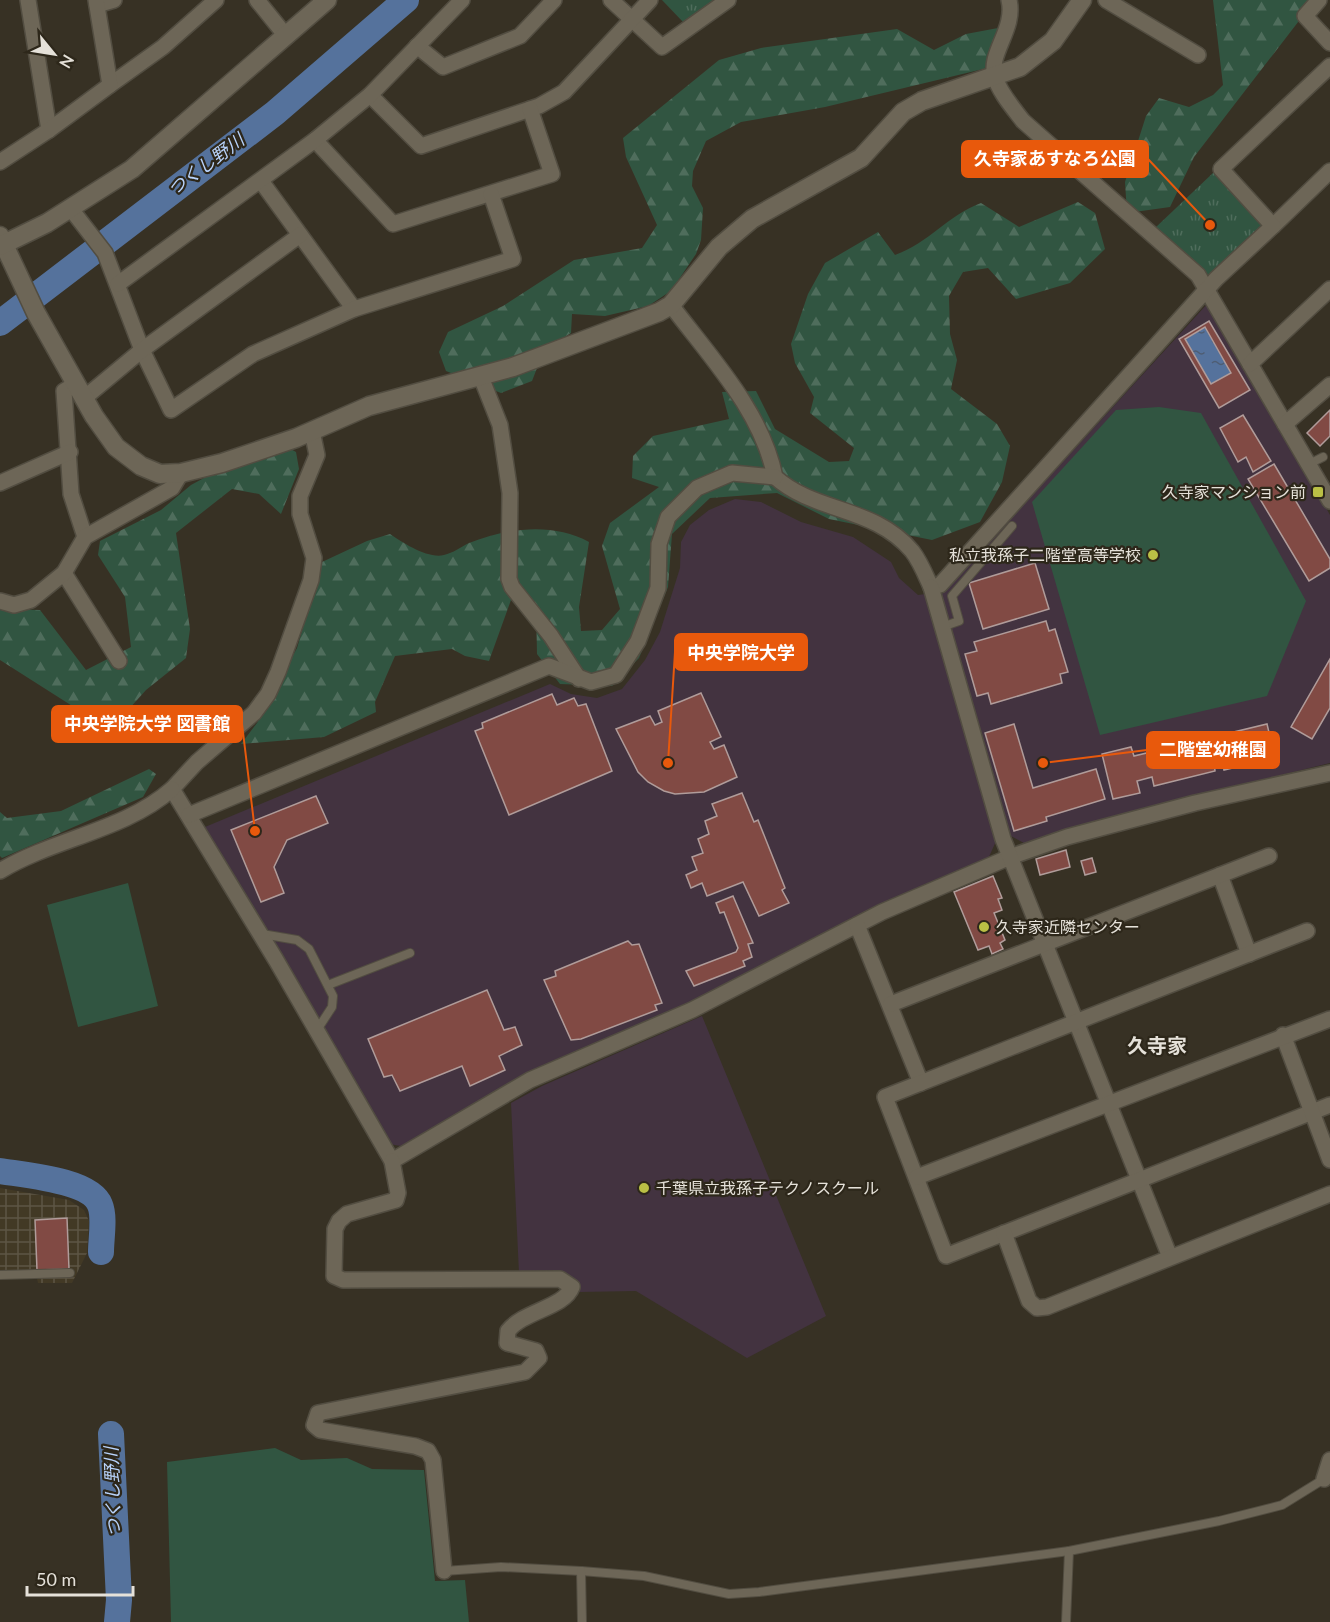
<svg xmlns="http://www.w3.org/2000/svg" width="1330" height="1622" font-family="Lato,'Noto Sans JP',sans-serif">
  <defs>
    <pattern id="industrial-grid" width="8" height="8" patternUnits="userSpaceOnUse" patternTransform="scale(1.5)"><rect width="8" height="8" fill="#423925"/><path d="M0 4h8M4 0v8" fill="none" stroke="#5d5544"/></pattern>
    <pattern id="forest-firs" width="22" height="20" patternUnits="userSpaceOnUse" patternTransform="scale(1.5)"><rect width="22" height="20" fill="#315541"/><path d="M5 1l3.5 6h-7zM16 11l3.5 6h-7z" fill="#4f6d5c"/></pattern>
    <pattern id="park-tufts" width="24" height="20" patternUnits="userSpaceOnUse" patternTransform="scale(1.5)"><rect width="24" height="20" fill="#315541"/><path d="M3 7l-1-3M5 7V3M7 7l1-3M15 17l-1-3M17 17v-4M19 17l1-3" fill="none" stroke="#4f6d5c"/></pattern>
    <pattern id="water-ripples" width="26" height="14" patternUnits="userSpaceOnUse" patternTransform="scale(1.5)"><rect width="26" height="14" fill="#55729c"/><path d="M2 4q2-2 4 0t4 0M15 11q2-2 4 0t4 0" fill="none" stroke="#4e5d73"/></pattern>
  </defs>
  <rect width="100%" height="100%" fill="#373124"/>
  <path fill="url(#industrial-grid)" d="M0 1188 69 1200 84 1210 89 1221 87 1253 72 1283H38L37 1278 0 1279Z"/>
  <g fill="#433340">
    <path d="M1209 302 1330 515V763L1114 816 1024 843 1009 835 940 596Z"/>
    <path d="M735 499 761 502 801 522 853 537 891 562 899 578 918 595 926 594 997 839 988 859 923 885 690 1003 525 1076 401 1146 389 1144 205 827 550 684 571 694 597 698 622 689 645 660 660 632 680 568 681 542 690 525 709 510Z"/>
    <path d="M702 1016 826 1316 747 1358 636 1291 578 1292V1285L571 1277 560 1273H519L511 1103 542 1086Z"/>
  </g>
  <g fill="url(#forest-firs)">
    <path d="M1213 0H1315L1194 157 1170 207 1127 213 1125 182 1146 116 1159 98 1189 107 1213 95 1223 85Z"/>
    <path d="M998 28 1004 64 825 107 741 122 706 141 693 171 692 186 703 208 701 240 696 254 671 291 648 306 605 316 572 314 571 333 544 350 532 381 501 393 446 371 439 352 448 332 503 306 574 260 642 248 657 225 626 157 623 138 719 60 761 48 897 29 934 50 966 34Z"/>
    <path d="M1078 202 1095 213 1105 249 1070 283 1016 299 988 268 963 272 949 296 950 334 957 360 951 389 997 424 1010 446 1002 482 980 522 932 540 829 519 777 493 710 498 672 534 668 587 639 658 612 686 560 684 537 654 536 604 511 600 489 661 465 656 452 649 395 656 375 702 376 712 324 737 241 744 257 723 297 648 322 562 367 541 390 534C403 543 428 559 444 555 453 553 461 547 469 543 506 528 553 522 589 542L579 607 581 631 602 630 620 609 602 546 610 523 659 487 632 478 633 456 653 436 729 419 722 392 756 391 775 429 829 462 849 461 854 448 810 413 814 397 795 363 791 344 808 294 825 263 878 232 895 255C929 243 948 215 981 203L1019 227Z"/>
    <path d="M287 447 296 452 299 469 281 514 259 494 232 489 176 533 190 629 186 658 146 690 110 730 0 660V609L40 610 86 670 131 647 125 597 98 555 100 541 161 510 191 485 215 472Z"/>
    <path d="M149 769 156 774 143 797 2 858 0 856V812L7 818 61 811Z"/>
  </g>
  <g fill="url(#park-tufts)">
    <path d="M662 0H716L684 23Z"/>
    <path d="M1214 172 1262 221V228L1211 277 1155 228Z"/>
  </g>
  <g fill="#315541">
    <path d="M1159 407 1201 413 1306 601 1267 696 1100 735 1032 502 1116 410Z"/>
    <path d="M128 883 158 1006 78 1027 47 905Z"/>
    <path d="M275 1448 301 1460 347 1458 372 1469 424 1470 435 1581 465 1580 469 1622H171L167 1462Z"/>
  </g>
  <path fill="url(#water-ripples)" d="M1205 327 1231 373 1211 384 1185 339Z"/>
  <g fill="none" stroke-linecap="round" stroke-linejoin="round">
    <g stroke="#55729c" stroke-width="26">
      <path d="M0 323 275 113 406 0"/>
      <path d="M0 1171C24 1175 91 1180 100 1205 105 1217 101 1239 101 1252"/>
      <path d="M111 1434 119 1600 117 1622"/>
    </g>
  </g>
  <g fill="#814a44" stroke="#b09c9a" stroke-width="1.5" fill-rule="evenodd">
    <path d="M1209 321 1250 390 1219 408 1179 339ZM1205 327 1231 373 1211 384 1185 339Z"/>
    <path d="M1330 410V436L1320 446 1307 433Z"/>
    <path d="M1243 415 1271 461 1253 472 1246 457 1238 462 1220 428Z"/>
    <path d="M1274 464 1330 559V568L1309 581 1248 479Z"/>
    <path d="M1035 563 1049 609 983 629 969 583Z"/>
    <path d="M1046 621 1049 631 1055 629 1068 672 1060 674 1062 683 991 704 988 693 977 696 965 654 977 651 974 642Z"/>
    <path d="M1330 659V708L1312 739 1291 727Z"/>
    <path d="M701 693 721 737 710 742 714 749 724 745 737 777 704 792 675 794 664 791 648 782 638 772 616 729 650 716 655 725 662 722 658 711Z"/>
    <path d="M552 694 557 705 574 698 578 706 586 704 612 771 509 815 475 731 483 728 482 723Z"/>
    <path d="M1014 724 1033 788 1096 769 1105 799 1046 817 1047 821 1014 831 985 733Z"/>
    <path d="M1267 724 1275 758 1224 770 1222 760 1214 762 1215 771 1154 786 1152 777 1137 781 1140 793 1113 799 1102 754 1131 747 1134 756Z"/>
    <path d="M742 793 754 822 758 820 785 888 782 890 789 903 759 916 743 882 707 896 702 883 691 888 686 875 697 870 692 857 703 853 698 839 709 834 705 821 717 816 712 804Z"/>
    <path d="M316 796 328 823 287 840 274 867 284 893 261 902 231 830Z"/>
    <path d="M1066 850 1070 867 1040 875 1036 859Z"/>
    <path d="M1092 858 1096 872 1085 875 1081 861Z"/>
    <path d="M993 876 1002 898 998 899 1002 910 994 913 1005 940 1000 943 1003 949 992 954 989 946 978 950 954 892Z"/>
    <path d="M733 896 753 943 748 944 752 957 743 961 745 966 694 986 686 971 736 952 738 948 724 912 720 913 716 903Z"/>
    <path d="M628 941 632 945 639 944 662 1003 655 1005 657 1010 581 1039 571 1040 544 980 556 976 555 971Z"/>
    <path d="M487 990 504 1030 515 1027 522 1045 499 1056 505 1070 470 1086 462 1066 400 1091 392 1075 384 1077 368 1039Z"/>
    <path d="M67 1218 69 1269 37 1270 35 1220Z"/>
  </g>
  <g fill="none" stroke-linecap="round" stroke-linejoin="round">
    <g stroke="#524d41" stroke-width="10">
      <g id="service">
        <path d="M1309 464 1323 457"/>
        <path d="M942 627 959 621 952 596 1012 526"/>
        <path d="M262 934 297 940 309 949 333 996 332 1007 317 1030"/>
        <path d="M328 985 410 953"/>
        <path d="M0 1275 70 1273"/>
        <path d="M444 1571 501 1567 581 1571 644 1576 729 1594 759 1592 1069 1551 1219 1521 1282 1505 1324 1479"/>
        <path d="M581 1571 582 1622"/>
        <path d="M1066 1622 1069 1551"/>
      </g>
    </g>
    <g stroke="#524d41" stroke-width="18">
      <g id="minor">
        <path d="M28 0 49 130"/>
        <path d="M257 0 286 36"/>
        <path d="M611 0 662 47 728 0"/>
        <path d="M1009 0C1016 29 988 53 995 77 999 92 1014 109 1023 121L1198 275 1330 501"/>
        <path d="M1106 0 1198 55"/>
        <path d="M1319 0 1305 16 1330 43"/>
        <path d="M97 5 114 0"/>
        <path d="M417 46 443 67 520 36 554 0"/>
        <path d="M110 85 163 47 216 0"/>
        <path d="M370 95 421 146 539 106 564 92 650 0"/>
        <path d="M315 140 393 224 552 174 530 109"/>
        <path d="M0 162 49 130 110 85 96 0"/>
        <path d="M261 181 354 309"/>
        <path d="M71 209 105 253 142 350 171 410 253 354 354 309 513 259 491 194"/>
        <path d="M1273 226 1330 171"/>
        <path d="M118 284 315 140 370 95 462 0"/>
        <path d="M671 305C710 357 762 411 775 477 815 513 874 506 912 551 920 561 926 576 931 587L940 585 1216 279 1273 226 1221 169 1330 66"/>
        <path d="M1250 364 1330 289"/>
        <path d="M481 377 500 425 510 493 509 579 512 587 551 636 579 679"/>
        <path d="M74 385 64 391 71 494 85 537"/>
        <path d="M83 399 142 350 300 235"/>
        <path d="M1285 424 1330 385"/>
        <path d="M312 431 317 455 300 496V514L314 558 311 580 278 672 268 694 254 713 197 762 172 789 276 960 392 1161 530 1080 692 1010 882 912 1010 857 1067 837 1195 803 1330 773"/>
        <path d="M0 483 70 452"/>
        <path d="M64 573 119 661"/>
        <path d="M931 587 1003 839 1170 1257"/>
        <path d="M0 601 14 605 31 600 64 573 85 537 172 488 181 473"/>
        <path d="M189 815 549 666 591 682 616 675 638 641 658 588 659 544 668 517 697 488 732 473 775 477"/>
        <path d="M0 871C55 838 124 831 172 789"/>
        <path d="M1220 875 1249 954"/>
        <path d="M857 925 921 1083"/>
        <path d="M1307 931 885 1097 946 1256 1330 1105"/>
        <path d="M891 1004 1269 856"/>
        <path d="M1283 1035 1330 1160"/>
        <path d="M392 1161 398 1193 396 1200 347 1214 339 1221 335 1229 334 1276 343 1280 560 1279 572 1287C564 1308 523 1311 508 1331L507 1343 536 1351 539 1358 525 1372 318 1413 314 1425 320 1430 415 1446 428 1451 433 1460 444 1571"/>
        <path d="M917 1177 1330 1019"/>
        <path d="M1004 1233 1029 1301 1037 1308 1047 1307 1330 1194"/>
        <path d="M1324 1479 1330 1460"/>
      </g>
    </g>
    <g stroke="#524d41" stroke-width="21">
      <g id="tertiary">
        <path d="M0 236 36 313 94 416 116 447 141 466 160 474 181 473 222 463 296 438 369 406 513 367 659 312 671 305 719 247 752 219 861 158 903 112 922 101 1020 67 1053 41 1082 0"/>
        <path d="M0 246 47 223 132 169 327 0"/>
      </g>
    </g>
    <use href="#service" stroke="#6d6657" stroke-width="8"/>
    <use href="#minor" stroke="#6d6657" stroke-width="15"/>
    <use href="#tertiary" stroke="#6d6657" stroke-width="18"/>
  </g>
  <g fill="#bac045" stroke="#2d271a" stroke-width="2">
    <rect x="1312" y="486" width="12" height="12" rx="3"/>
    <circle cx="1153" cy="555" r="6"/>
    <circle cx="984" cy="927" r="6"/>
    <circle cx="644" cy="1188" r="6"/>
  </g>
  <g text-anchor="middle" stroke-width="4.5" stroke-linejoin="round" paint-order="stroke">
    <g font-size="16" fill="#e5e1d9" stroke="#2d271a" text-anchor="end">
      <text x="1306" y="498">久寺家マンション前</text>
      <text x="1141" y="561">私立我孫子二階堂高等学校</text>
      <text x="996" y="933" text-anchor="start">久寺家近隣センター</text>
      <text x="656" y="1194" text-anchor="start">千葉県立我孫子テクノスクール</text>
    </g>
    <g font-size="18" font-style="italic" fill="#b8d3fb" stroke="#2d271a">
      <text transform="translate(206 165) rotate(-37)" y="6">つくし野川</text>
      <text transform="translate(113 1492) rotate(-92)" y="6">つくし野川</text>
    </g>
    <g font-size="20" font-weight="bold" fill="#e5e1d9" stroke="#2d271a">
      <text x="1157" y="1053">久寺家</text>
    </g>
  </g>
  <path fill="none" stroke="#e8590c" stroke-width="2" d="M1210 225L1148 159M668 763L675 652M255 831L242 724M1043 763L1147 750"/>
  <g fill="#e8590c" stroke="#2d271a" stroke-width="2">
    <circle cx="1210" cy="225" r="6"/>
    <circle cx="668" cy="763" r="6"/>
    <circle cx="255" cy="831" r="6"/>
    <circle cx="1043" cy="763" r="6"/>
  </g>
  <g fill="#e8590c" stroke="#e8590c" stroke-width="2">
    <rect x="962" y="141" width="186" height="36" rx="6"/>
    <rect x="675" y="634" width="132" height="36" rx="6"/>
    <rect x="52" y="706" width="190" height="36" rx="6"/>
    <rect x="1147" y="732" width="132" height="36" rx="6"/>
  </g>
  <g font-size="18" text-anchor="middle" font-weight="bold" fill="#fff">
    <text x="1055" y="165">久寺家あすなろ公園</text>
    <text x="741" y="659">中央学院大学</text>
    <text x="147" y="730">中央学院大学 図書館</text>
    <text x="1213" y="756">二階堂幼稚園</text>
  </g>
  <g transform="translate(54 54) rotate(120)" stroke="#2d271a" stroke-width="4.5" paint-order="stroke">
  <path d="M0-4.5L10 22L0 15L-10 22Z" fill="#e5e1d9"/>
  <text y="-9" font-size="16" font-weight="bold" text-anchor="middle" fill="#e5e1d9">N</text>
  </g>
  <path d="M27 1586v9h106v-9" fill="none" stroke="#e5e1d9" stroke-width="3"/>
  <text x="36" y="1586" font-size="18" fill="#e5e1d9" stroke="#2d271a" stroke-width="4.5" paint-order="stroke">50 m</text>
</svg>
